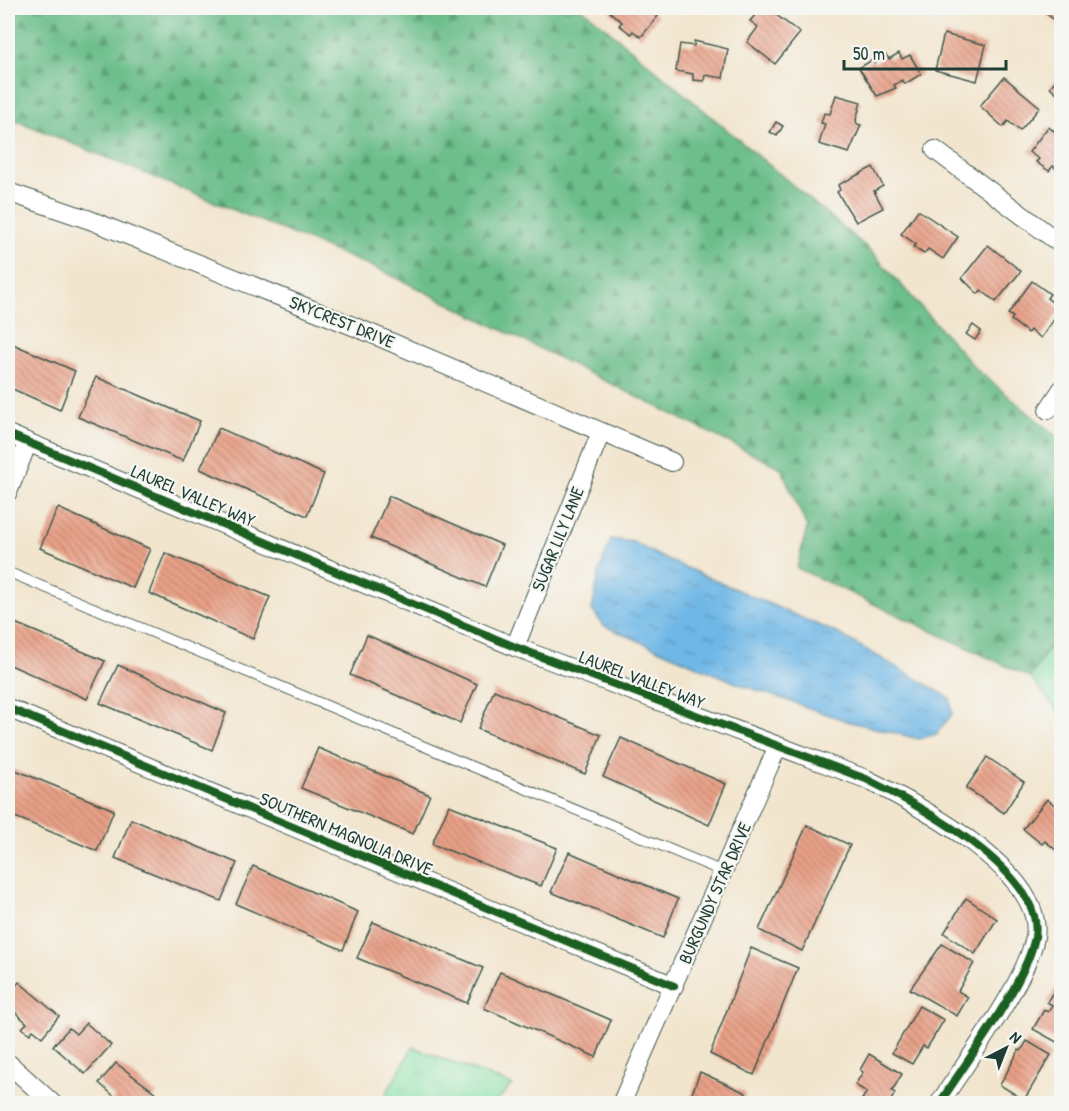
<svg xmlns="http://www.w3.org/2000/svg" width="1069" height="1111" font-family="'Patrick Hand',sans-serif">
  <defs>
    <pattern id="forest-firs" width="22" height="20" patternUnits="userSpaceOnUse" patternTransform="scale(1.5)"><rect width="22" height="20" fill="#6cbe8b"/><path d="M5 1l3.5 6h-7zM16 11l3.5 6h-7z" fill="#589c72"/></pattern>
    <pattern id="park-tufts" width="24" height="20" patternUnits="userSpaceOnUse" patternTransform="scale(1.5)"><rect width="24" height="20" fill="#86e0a6"/><path d="M3 7l-1-3M5 7V3M7 7l1-3M15 17l-1-3M17 17v-4M19 17l1-3" fill="none" stroke="#73c190"/></pattern>
    <pattern id="water-ripples" width="26" height="14" patternUnits="userSpaceOnUse" patternTransform="scale(1.5)"><rect width="26" height="14" fill="#6eb7e6"/><path d="M2 4q2-2 4 0t4 0M15 11q2-2 4 0t4 0" fill="none" stroke="#5a96bb"/></pattern>
    <pattern id="building-back-hatch" width="6" height="6" patternUnits="userSpaceOnUse" patternTransform="scale(1.5)"><rect width="6" height="6" fill="#e9a087"/><path d="M-1 5l2 2M0 0l6 6M5-1l2 2" fill="none" stroke="#bc846f"/></pattern>
  </defs>
  <rect width="100%" height="100%" fill="#f6f6f2"/>
  <filter id="ink" filterUnits="userSpaceOnUse"><feTurbulence type="fractalNoise" baseFrequency=".0167" numOctaves="2"/><feDisplacementMap in="SourceGraphic" scale="12" xChannelSelector="R" yChannelSelector="G"/><feConvolveMatrix kernelMatrix="1 2 1 2 8 2 1 2 1" color-interpolation-filters="sRGB"/></filter>
  <filter id="wash" filterUnits="userSpaceOnUse"><feTurbulence type="fractalNoise" baseFrequency=".008" numOctaves="4" result="noise"/><feDisplacementMap in="SourceGraphic" scale="24" xChannelSelector="R" yChannelSelector="G"/><feGaussianBlur stdDeviation="1.35" result="paint"/><feColorMatrix in="noise" values="0 0 0 0 0 0 0 0 0 0 0 0 0 0 0 0 0 1.4 0 .05"/><feComposite in="paint" operator="in"/></filter>
  <g filter="url(#wash)">
    <rect width="100%" height="100%" fill="#f2e5ce"/>
    <path fill="#86e0a6" stroke="#528e6d" stroke-width="1.5" d="M1061 629V715L1030 677Z"/>
    <path fill="url(#forest-firs)" stroke="#467e60" stroke-width="1.5" d="M8 8H582L871 251 977 370 1061 440V629L1030 677 797 568 807 527 781 468 387 273 8 117Z"/>
    <path fill="url(#park-tufts)" stroke="#528e6d" stroke-width="1.5" d="M413 1047 512 1085 495 1103H388L383 1099Z"/>
    <path fill="url(#water-ripples)" stroke="#467a8d" stroke-width="1.5" d="M611 539 633 542 659 556 839 634 950 698 952 714 936 734 919 739 847 721 739 684 604 626 592 610 599 573Z"/>
    <g id="blocks">
      <g fill="url(#building-back-hatch)">
        <path d="M614 8H648L658 16 641 37 633 31 631 34 619 25 622 22 610 12Z"/>
        <path d="M761 8H767L800 33 775 64 747 42 758 27 750 21Z"/>
        <path d="M1041 8H1062V26L1048 15Z"/>
        <path d="M944 34 986 45 977 81 935 70Z"/>
        <path d="M694 41 728 49 723 78 705 75 704 81 693 80V74L676 71 680 44 694 46Z"/>
        <path d="M899 53 902 59 910 55 921 74 905 84 902 80 894 85 896 88 877 96 859 68 872 60 874 63 886 55 889 59Z"/>
        <path d="M1004 77 1040 107 1020 131 1008 121 1003 127 980 106Z"/>
        <path d="M1056 80 1062 84 1058 94 1050 87Z"/>
        <path d="M836 95 861 102 856 120 857 124 861 125 849 153 819 144 825 124 821 123 824 113 830 114Z"/>
        <path d="M776 122 783 126 777 136 770 132Z"/>
        <path d="M1048 127 1062 136V173L1053 166 1049 171 1036 162 1039 159 1029 152Z"/>
        <path d="M873 167 883 186 874 191 883 208 856 222 837 192 840 190 838 185Z"/>
        <path d="M918 210 958 237 943 259 928 249 924 254 913 247 916 244 901 234Z"/>
        <path d="M988 245 1021 271 996 302 981 290 978 294 962 278Z"/>
        <path d="M1032 281 1050 294 1047 298 1061 309 1041 338 1030 330 1028 333 1011 320 1013 317 1008 314Z"/>
        <path d="M973 325 981 331 975 340 966 334Z"/>
        <path d="M8 342 75 371 60 410 8 387Z"/>
        <path d="M96 377 200 421 183 461 78 417Z"/>
        <path d="M219 428 324 474 307 516 200 469Z"/>
        <path d="M389 496 502 545 485 587 371 538Z"/>
        <path d="M58 508 150 549 133 588 40 548Z"/>
        <path d="M165 553 270 597 253 639 149 593Z"/>
        <path d="M8 620 105 661 87 699 8 664Z"/>
        <path d="M367 635 477 684 460 723 350 675Z"/>
        <path d="M118 665 226 713 212 750 100 703Z"/>
        <path d="M494 690 601 735 585 774 478 729Z"/>
        <path d="M621 738 726 784 709 825 603 777Z"/>
        <path d="M318 748 430 795 413 834 301 788Z"/>
        <path d="M987 757 1024 782 1004 813 966 788Z"/>
        <path d="M8 767 114 810 97 851 8 814Z"/>
        <path d="M1047 799 1062 811V855L1045 841 1042 844 1023 829Z"/>
        <path d="M449 805 557 848 541 886 432 844Z"/>
        <path d="M131 819 237 863 221 901 115 858Z"/>
        <path d="M807 825 850 845 802 951 759 930Z"/>
        <path d="M569 852 678 899 663 938 551 892Z"/>
        <path d="M253 866 358 912 343 950 236 904Z"/>
        <path d="M966 898 997 919 975 954 944 933Z"/>
        <path d="M373 922 483 968 467 1003 357 958Z"/>
        <path d="M942 944 974 963 958 991 968 997 957 1016 910 989Z"/>
        <path d="M751 948 798 968 754 1075 710 1054Z"/>
        <path d="M500 972 611 1020 596 1057 484 1008Z"/>
        <path d="M19 982 59 1016 42 1037 33 1030 30 1034 22 1028 27 1023 8 1006V996Z"/>
        <path d="M1059 982 1062 983V1045L1033 1029 1044 1010 1048 1012 1052 1005 1047 1002Z"/>
        <path d="M919 1006 944 1020 927 1048 923 1046 912 1064 892 1053Z"/>
        <path d="M86 1023 111 1045 85 1074 53 1046 69 1028 76 1034Z"/>
        <path d="M1027 1041 1051 1055 1024 1100 1000 1085 1019 1050 1021 1051Z"/>
        <path d="M869 1054 902 1074 892 1091 895 1093 889 1104H870L862 1099 867 1092 855 1085 863 1072 860 1070Z"/>
        <path d="M116 1063 157 1094 149 1104H115L112 1101 115 1097 99 1083Z"/>
        <path d="M700 1072 746 1093 742 1104H688Z"/>
      </g>
    </g>
  </g>
  <g filter="url(#ink)">
    <use href="#blocks" fill-opacity="0" stroke="#3f564b" stroke-width="1.5"/>
    <g fill="none" stroke-linecap="round" stroke-linejoin="round">
      <g stroke="#3f564b" stroke-width="11">
        <path id="lane" d="M8 572 724 872"/>
      </g>
      <g stroke="#3f564b" stroke-width="20">
        <g id="street">
          <path d="M935 150 1062 245"/>
          <path d="M8 192 90 220 365 331 672 462"/>
          <path d="M1048 410 1062 389"/>
          <path d="M8 434 515 647 866 779C914 803 1046 872 1035 937 1026 983 966 1062 939 1104"/>
          <path d="M8 492 28 442"/>
          <path d="M515 647 601 432"/>
          <path d="M8 708 674 986"/>
          <path d="M8 1063 53 1104"/>
          <path d="M621 1104 777 748"/>
        </g>
      </g>
      <use href="#lane" stroke="#fff" stroke-width="9"/>
      <use href="#street" stroke="#fff" stroke-width="18"/>
      <g stroke="#f6f6f2" stroke-width="11">
        <g id="cycleway">
          <path d="M8 434 515 647 866 779C914 803 1046 872 1035 937 1026 983 966 1062 939 1104"/>
          <path d="M8 708 674 986"/>
        </g>
      </g>
      <use href="#cycleway" stroke="#1b5e20" stroke-width="8"/>
    </g>
  </g>
  <g text-anchor="middle" stroke-width="4.5" stroke-linejoin="round" paint-order="stroke">
    <g font-size="18" fill="#1f3d34" stroke="#f6f6f2">
      <text transform="translate(342 322) rotate(22)" y="6">SKYCREST DRIVE</text>
      <text transform="translate(193 496) rotate(23)" y="6">LAUREL VALLEY WAY</text>
      <text transform="translate(558 539) rotate(-68)" y="6">SUGAR LILY LANE</text>
      <text transform="translate(642 680) rotate(21)" y="6">LAUREL VALLEY WAY</text>
      <text transform="translate(346 834) rotate(23)" y="6">SOUTHERN MAGNOLIA DRIVE</text>
      <text transform="translate(715 893) rotate(-66)" y="6">BURGUNDY STAR DRIVE</text>
    </g>
  </g>
  <rect width="1069" height="1111" fill="none" stroke="#f6f6f2" stroke-width="30"/>
  <g transform="translate(1006 1048) rotate(42)" stroke="#f6f6f2" stroke-width="4.5" paint-order="stroke">
  <path d="M0-4.5L10 22L0 15L-10 22Z" fill="#1f3d34"/>
  <text y="-9" font-size="16" font-weight="bold" text-anchor="middle" fill="#1f3d34">N</text>
  </g>
  <path d="M844 60v9h162v-9" fill="none" stroke="#1f3d34" stroke-width="3"/>
  <text x="853" y="60" font-size="18" fill="#1f3d34" stroke="#f6f6f2" stroke-width="4.5" paint-order="stroke">50 m</text>
</svg>
